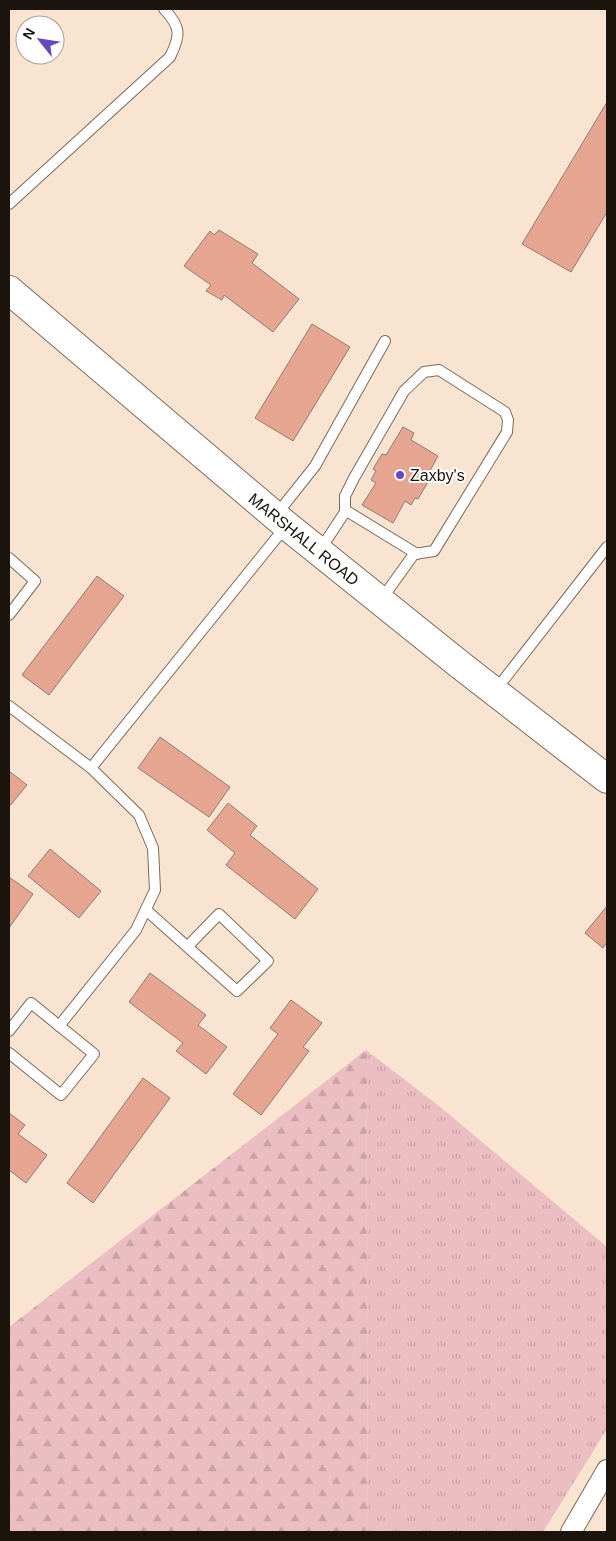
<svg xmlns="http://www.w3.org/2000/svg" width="616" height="1541" font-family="Arial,sans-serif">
  <defs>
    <pattern id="grass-tufts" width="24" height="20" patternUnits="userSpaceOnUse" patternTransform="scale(1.25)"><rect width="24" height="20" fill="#ebbec3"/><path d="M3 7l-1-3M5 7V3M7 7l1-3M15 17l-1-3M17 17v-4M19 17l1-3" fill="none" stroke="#c9a2a6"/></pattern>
    <pattern id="forest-firs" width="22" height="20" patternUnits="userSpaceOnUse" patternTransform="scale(1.25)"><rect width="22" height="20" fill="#ebbec3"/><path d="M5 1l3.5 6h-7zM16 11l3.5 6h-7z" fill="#c9a2a6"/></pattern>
  </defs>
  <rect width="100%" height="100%" fill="#f9e4d1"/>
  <path fill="url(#grass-tufts)" d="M366 1050 444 1110 607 1247V1429L543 1532H368Z"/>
  <path fill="url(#forest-firs)" d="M366 1050 368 1532H9V1327Z"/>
  <g fill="#e6a591" stroke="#937a72">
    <path d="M607 102V212L571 272 522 244Z"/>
    <path d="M219 230 258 254 252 263 299 299 273 332 224 295 222 300 206 291 211 285 184 266 210 231 214 235Z"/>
    <path d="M312 324 350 347 293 441 255 418Z"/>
    <path d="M403 427 414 433 411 440 438 456 425 480 428 482 418 499 415 498 411 505 405 501 393 523 362 505 376 483 371 480 376 471 373 469 382 454 386 455Z"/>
    <path d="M97 576 124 596 49 695 22 675Z"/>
    <path d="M160 737 230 787 209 817 138 768Z"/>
    <path d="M9 771 27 785 9 807Z"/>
    <path d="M228 803 257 826 250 835 318 889 295 919 226 865 235 853 207 830Z"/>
    <path d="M50 849 101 891 79 918 28 876Z"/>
    <path d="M9 877 33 894 9 928Z"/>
    <path d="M607 906V942L603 948 585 933Z"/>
    <path d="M150 973 206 1015 198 1025 227 1047 206 1074 176 1051 183 1043 129 1002Z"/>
    <path d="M291 1000 322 1023 303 1047 309 1051 261 1115 233 1094 278 1034 270 1028Z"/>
    <path d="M143 1078 170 1098 93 1203 67 1183Z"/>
    <path d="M9 1113 25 1125 18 1134 47 1155 26 1183 9 1170Z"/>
  </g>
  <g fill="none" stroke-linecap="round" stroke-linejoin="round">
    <g stroke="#7c6a59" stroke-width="12">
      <g id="service">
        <path d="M9 204 170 57C181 35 181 27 164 9"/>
        <path d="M345 510 417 554"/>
        <path d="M276 515 315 466 385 341"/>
        <path d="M320 550 345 512V496L354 478 404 391 424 372 439 370 505 412 508 420 507 432 434 551 414 554 381 600"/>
        <path d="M9 558 35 581 9 615"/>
        <path d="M495 691 607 547"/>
        <path d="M9 706 91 768 139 815 153 848 155 890 136 930 59 1026"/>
        <path d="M91 768 286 526"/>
        <path d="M146 910 237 991 268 961 219 914 188 946"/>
        <path d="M9 1031 31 1003 94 1054 61 1095 9 1053"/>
      </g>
    </g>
    <g stroke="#7c6a59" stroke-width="22">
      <path id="minor" d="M571 1532 607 1470"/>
    </g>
    <g stroke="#7c6a59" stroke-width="30">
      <path id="secondary" d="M9 290 286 525 459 664 607 779"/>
    </g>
    <use href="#service" stroke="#fff" stroke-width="10"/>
    <use href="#minor" stroke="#fff" stroke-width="20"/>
    <use href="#secondary" stroke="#fff" stroke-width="28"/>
  </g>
  <circle fill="#6548c1" stroke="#fff" stroke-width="2" cx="400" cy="475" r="5"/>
  <g text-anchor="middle" stroke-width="4" stroke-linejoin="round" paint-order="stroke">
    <g font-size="16" fill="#1b140d" stroke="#fff" text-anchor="start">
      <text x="410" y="481">Zaxby's</text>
    </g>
    <g font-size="16" fill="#1b140d" stroke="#fff">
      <text transform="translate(304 539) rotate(39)" y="6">MARSHALL ROAD</text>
    </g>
  </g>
  <rect width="616" height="1541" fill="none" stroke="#1b140d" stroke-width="20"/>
  <g transform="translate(40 40) rotate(300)"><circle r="24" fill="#ffffff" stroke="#a4a19e"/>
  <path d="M0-4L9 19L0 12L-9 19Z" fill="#6548c1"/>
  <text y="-8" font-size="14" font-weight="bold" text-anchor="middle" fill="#1b140d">N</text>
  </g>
</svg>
